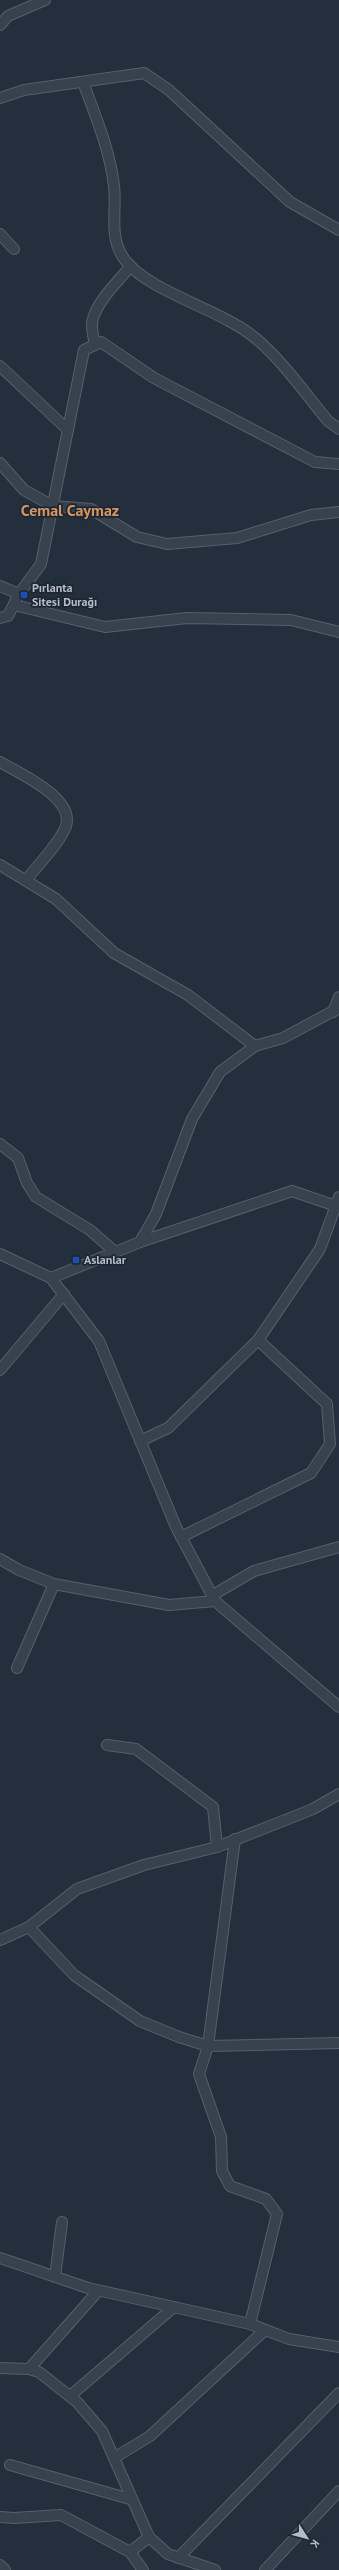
<svg xmlns="http://www.w3.org/2000/svg" width="339" height="2570" font-family="'PT Sans',sans-serif">
  <rect width="100%" height="100%" fill="#242f3e"/>
  <g fill="none" stroke-linecap="round" stroke-linejoin="round">
    <g stroke="#565f6c" stroke-width="12">
      <g id="minor">
        <path d="M0 25 8 16 45 0"/>
        <path d="M83 82C95 115 110 150 114 186 117 211 108 238 125 260 149 292 220 309 254 337 282 360 305 393 328 421L339 429"/>
        <path d="M0 98 24 90 144 73 169 90 290 202 339 230"/>
        <path d="M0 234 14 249"/>
        <path d="M95 345C94 339 92 332 92 326 91 307 119 280 131 266"/>
        <path d="M0 366 68 430"/>
        <path d="M0 463 24 490 53 506 91 509 137 537 167 544 237 538 311 515 339 512"/>
        <path d="M0 586 19 594"/>
        <path d="M14 605 105 627 187 618 291 620 339 632"/>
        <path d="M0 618 8 616 19 594 41 564 84 350 101 342 154 378 315 462 339 464"/>
        <path d="M0 762C19 773 75 798 66 826 60 843 37 866 26 880"/>
        <path d="M0 865 56 899 114 953 188 995 255 1046"/>
        <path d="M333 1012 339 997"/>
        <path d="M0 1144 18 1158 27 1183 36 1197 90 1230 115 1252"/>
        <path d="M140 1242 156 1214 192 1119 220 1072 255 1046 283 1038 339 1008"/>
        <path d="M0 1254 51 1278 99 1341 176 1527 215 1601 339 1707"/>
        <path d="M51 1278 140 1242 292 1191 339 1207"/>
        <path d="M0 1370 64 1294"/>
        <path d="M140 1441 168 1428 258 1340 320 1249 339 1197"/>
        <path d="M181 1537 311 1473 330 1444 327 1404 258 1340"/>
        <path d="M0 1559 19 1570 54 1584 169 1605 215 1601"/>
        <path d="M213 1595 254 1571 339 1547"/>
        <path d="M17 1668 54 1584"/>
        <path d="M107 1745 136 1749 213 1807 217 1847"/>
        <path d="M235 1839 208 2046 199 2074 221 2137 222 2171 230 2186 266 2199 277 2214 250 2324"/>
        <path d="M29 1927 74 1975 140 2021 179 2037 208 2046 339 2043"/>
        <path d="M0 1940 29 1927 77 1889 144 1865 217 1847 313 1809 339 1794"/>
        <path d="M0 2258 88 2288 250 2324 289 2339 339 2347"/>
        <path d="M55 2277 62 2222"/>
        <path d="M0 2368 29 2369 39 2372 77 2402 102 2431 149 2537 168 2554 215 2570"/>
        <path d="M29 2369 98 2291"/>
        <path d="M70 2396 174 2307"/>
        <path d="M114 2458 150 2436 265 2330"/>
        <path d="M10 2465 130 2499"/>
        <path d="M0 2517 14 2518 61 2515 130 2552 143 2570"/>
        <path d="M130 2552 149 2537"/>
        <path d="M178 2558 339 2393"/>
        <path d="M0 2565 5 2570"/>
        <path d="M265 2570 339 2491"/>
      </g>
    </g>
    <use href="#minor" stroke="#38414e" stroke-width="10"/>
  </g>
  <g fill="#1a4fb4" stroke="#1d2633" stroke-width="1.5">
    <rect x="20" y="591" width="8" height="8" rx="2"/>
    <rect x="72" y="1256" width="8" height="8" rx="2"/>
  </g>
  <g text-anchor="middle" stroke-width="3.5" stroke-linejoin="round" paint-order="stroke">
    <g font-size="12" font-weight="bold" fill="#b4bcc9" stroke="#1d2633" text-anchor="start">
      <text x="32" y="592">Pırlanta<tspan x="32" dy="14">Sitesi Durağı</tspan></text>
      <text x="84" y="1264">Aslanlar</text>
    </g>
    <g font-size="16" font-weight="bold" fill="#d59563" stroke="#1d2633">
      <text x="70" y="516">Cemal Caymaz</text>
    </g>
  </g>
  <g transform="translate(307 2538) rotate(126)" stroke="#1d2633" stroke-width="3" paint-order="stroke">
  <path d="M0-3L7 15L0 10L-7 15Z" fill="#b4bcc9"/>
  <text y="-6" font-size="11" font-weight="bold" text-anchor="middle" fill="#b4bcc9">K</text>
  </g>
</svg>
